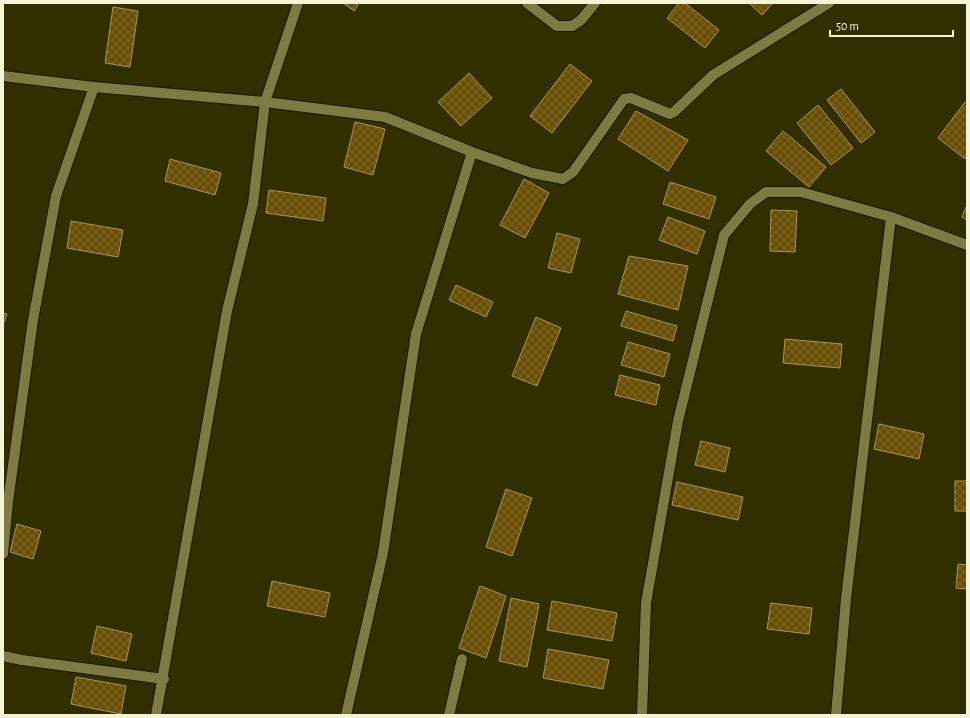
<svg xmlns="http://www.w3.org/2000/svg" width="970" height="718" font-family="'Alegreya Sans',sans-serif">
  <defs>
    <pattern id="building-cross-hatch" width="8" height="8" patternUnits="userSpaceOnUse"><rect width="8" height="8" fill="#694f05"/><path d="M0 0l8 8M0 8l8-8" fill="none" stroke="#7f6929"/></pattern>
  </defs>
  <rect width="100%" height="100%" fill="#312f00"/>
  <g fill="url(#building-cross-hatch)" stroke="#ab935b">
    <path d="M343 3H359L354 11Z"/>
    <path d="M679 3H685L719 30 705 48 667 18Z"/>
    <path d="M749 3H773L762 15Z"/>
    <path d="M113 7 138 11 130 67 105 63Z"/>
    <path d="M570 64 592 81 552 133 530 116Z"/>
    <path d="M469 73 492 98 461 126 438 102Z"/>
    <path d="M841 89 875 132 861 143 827 100Z"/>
    <path d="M965 102 967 103V156L965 159 938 138Z"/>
    <path d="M818 105 853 148 831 165 797 123Z"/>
    <path d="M636 111 688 140 668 171 618 139Z"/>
    <path d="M355 122 385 129 373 175 344 167Z"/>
    <path d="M783 131 826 167 809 187 766 151Z"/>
    <path d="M170 159 221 173 215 195 165 181Z"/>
    <path d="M524 179 549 193 525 238 500 225Z"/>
    <path d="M670 182 716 197 709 219 663 204Z"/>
    <path d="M269 190 326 198 323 221 266 213Z"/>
    <path d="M967 205V220L962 217Z"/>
    <path d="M771 210 797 211 795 252 770 251Z"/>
    <path d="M668 217 705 231 697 254 659 240Z"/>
    <path d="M71 221 123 230 118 257 67 248Z"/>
    <path d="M557 233 580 239 571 273 548 268Z"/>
    <path d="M629 256 688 266 678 310 618 294Z"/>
    <path d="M456 285 493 302 486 317 449 300Z"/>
    <path d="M626 311 677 326 673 341 621 326Z"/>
    <path d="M3 313 7 314 3 325Z"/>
    <path d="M536 317 561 328 537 386 512 376Z"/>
    <path d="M785 339 842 344 840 368 783 363Z"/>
    <path d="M628 342 670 354 664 377 621 365Z"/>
    <path d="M620 375 660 385 656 405 615 395Z"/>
    <path d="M879 424 924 434 919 459 874 449Z"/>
    <path d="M701 441 730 448 725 472 695 465Z"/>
    <rect x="955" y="481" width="12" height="30"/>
    <path d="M677 482 743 497 738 520 672 505Z"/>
    <path d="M506 489 532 498 512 556 486 547Z"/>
    <path d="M17 524 41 531 33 559 10 552Z"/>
    <path d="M958 564 967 565V589L956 588Z"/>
    <path d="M272 581 330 593 325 617 267 606Z"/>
    <path d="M480 586 506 596 486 658 459 648Z"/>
    <path d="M511 598 539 604 527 667 499 661Z"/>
    <path d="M552 601 617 613 612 641 547 630Z"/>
    <path d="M771 603 812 608 809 634 767 629Z"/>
    <path d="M97 626 132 634 126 661 91 653Z"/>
    <path d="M548 649 609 660 603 689 543 678Z"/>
    <path d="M76 677 126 686 121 714 71 704Z"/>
  </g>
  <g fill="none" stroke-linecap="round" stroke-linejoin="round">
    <g stroke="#181600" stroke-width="12">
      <g id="minor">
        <path d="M527 3 557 26H572L581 20 595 3"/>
        <path d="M3 76 94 87 265 102 385 117 472 152 532 173 563 179 573 172 624 99 631 98 670 114 674 112 713 75 829 3"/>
        <path d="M3 554 8 502 33 320 56 196 94 87"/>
        <path d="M3 656 22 660 164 679"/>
        <path d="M156 715 227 311 253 204 265 102 298 3"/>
        <path d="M346 715 383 553 416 334 472 152"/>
        <path d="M449 715 462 659"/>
        <path d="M642 715 646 603 678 421 724 235 750 204 766 192H801L891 217 967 245"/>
        <path d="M836 715 846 599 891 217"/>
      </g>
    </g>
    <use href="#minor" stroke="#7e7b42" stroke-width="10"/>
  </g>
  <rect width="970" height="718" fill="none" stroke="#f4f3d5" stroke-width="8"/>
  <path d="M830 30v6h123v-6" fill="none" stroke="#f4f3d5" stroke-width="2"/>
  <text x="836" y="30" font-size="12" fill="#f4f3d5" stroke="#312f00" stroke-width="3" paint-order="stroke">50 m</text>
</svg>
